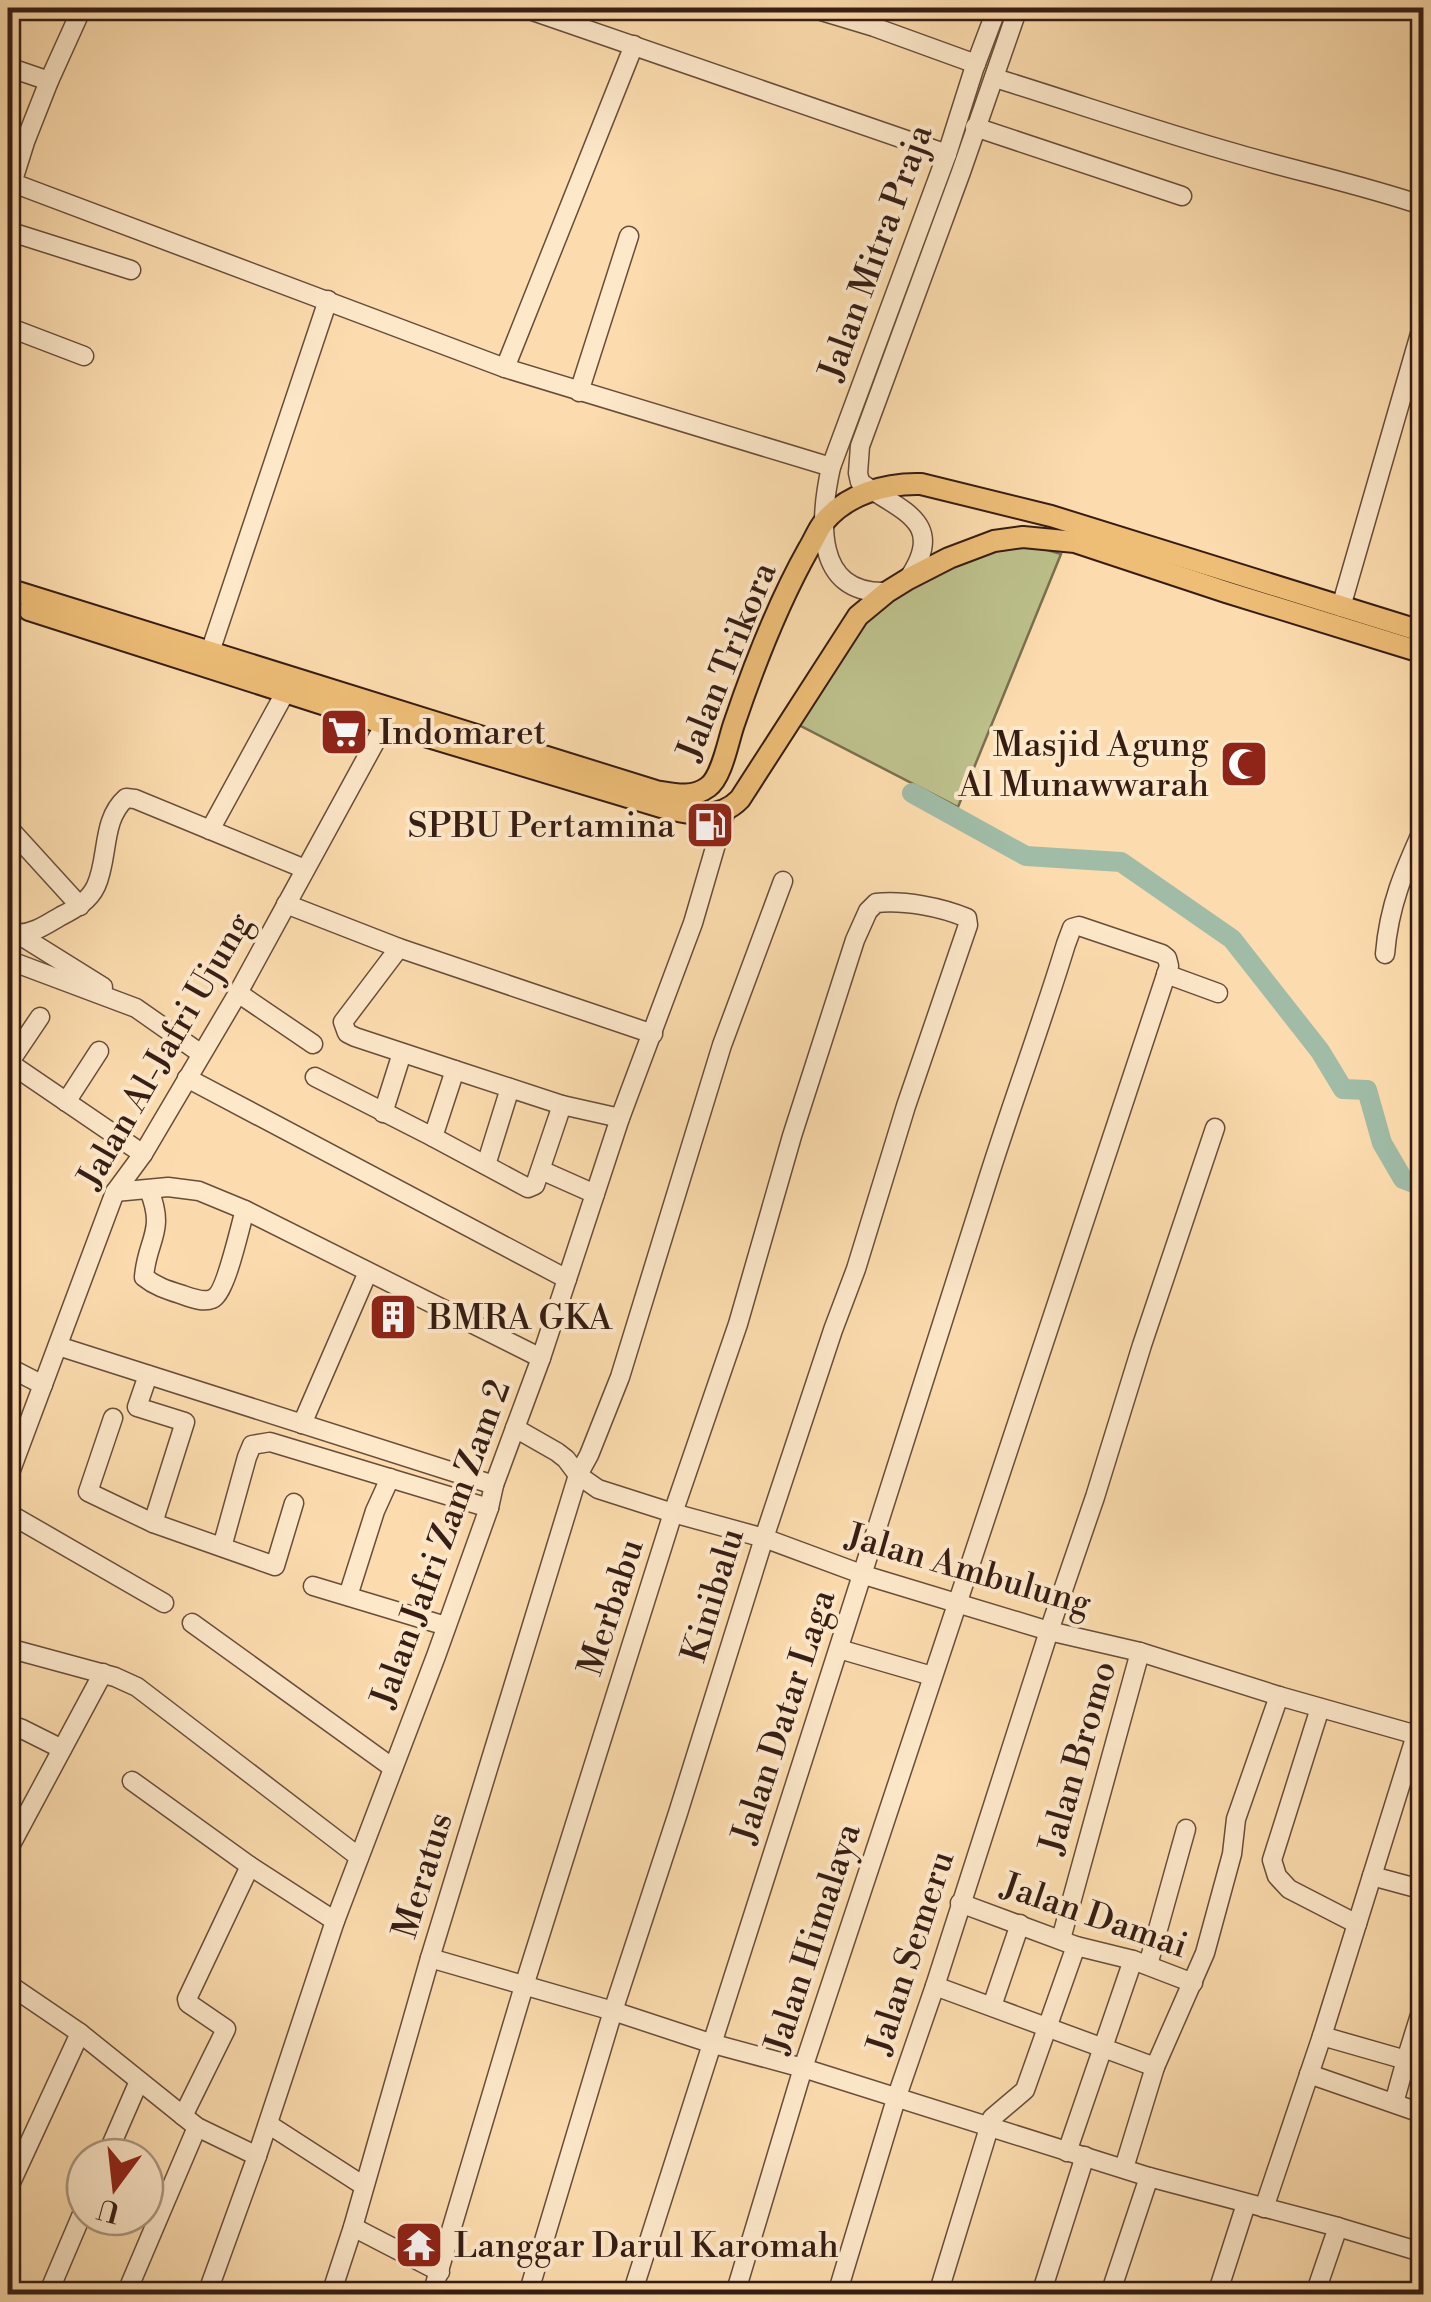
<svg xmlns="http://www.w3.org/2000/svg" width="1431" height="2302" font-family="'Libre Bodoni',serif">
  <rect width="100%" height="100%" fill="#fcdcae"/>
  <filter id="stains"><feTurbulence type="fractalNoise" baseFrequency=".002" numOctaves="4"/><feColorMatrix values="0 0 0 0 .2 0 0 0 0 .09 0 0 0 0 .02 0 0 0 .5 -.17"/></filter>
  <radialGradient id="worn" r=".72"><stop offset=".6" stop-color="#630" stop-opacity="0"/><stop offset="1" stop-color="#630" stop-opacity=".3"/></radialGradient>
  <path fill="#bdc18c" stroke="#7a6f50" stroke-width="2.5" d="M1009 546 1037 547 1061 554 958 807 797 724 862 626 883 600 959 563Z"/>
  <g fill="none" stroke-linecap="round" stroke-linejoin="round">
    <path stroke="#a0bca7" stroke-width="20" d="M912 793 1026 856 1121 862 1232 939 1320 1051 1343 1089 1367 1090 1382 1143 1403 1179 1424 1187"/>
    <g stroke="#684d3a" stroke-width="21">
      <g id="minor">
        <path d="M524 8 947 154"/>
        <path d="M811 8 874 27 976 64"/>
        <path d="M8 67 49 81"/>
        <path d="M995 78C1076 103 1156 131 1238 154 1300 172 1363 185 1424 206"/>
        <path d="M975 127 1182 196"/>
        <path d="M13 183 505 368 831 467"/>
        <path d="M8 196 25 142 49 81 82 8"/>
        <path d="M8 231 131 270"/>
        <path d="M8 327 84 356"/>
        <path d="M505 368 634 45"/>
        <path d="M579 392 629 236"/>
        <path d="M908 579C948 521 900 511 860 482L858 473 860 446 961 172 1018 8"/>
        <path d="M887 592C812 595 820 517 831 467L947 154 974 69 997 8"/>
        <path d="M1341 607 1424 320"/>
        <path d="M210 652 328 300"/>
        <path d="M8 827 80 906"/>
        <path d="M210 830 286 691"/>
        <path d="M286 904 399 948 653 1034"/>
        <path d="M8 924 18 934C35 933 47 924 61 916 75 909 89 901 96 886 109 858 101 820 126 798L135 799 305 869"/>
        <path d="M18 934 103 987"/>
        <path d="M1385 954C1389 905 1404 871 1424 827"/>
        <path d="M8 960 136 1008 200 1053"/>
        <path d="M1166 974 1218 993"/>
        <path d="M238 993 313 1044"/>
        <path d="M8 1062 143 1154"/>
        <path d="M9 1063 40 1017"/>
        <path d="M315 1077 433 1137 455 1070 355 1037 347 1033 343 1022 399 948"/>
        <path d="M187 1078 567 1279"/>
        <path d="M66 1102 99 1051"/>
        <path d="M562 1105 620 1118"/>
        <path d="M383 1113 402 1053"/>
        <path d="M433 1137 528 1188 535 1185 562 1105 455 1070"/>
        <path d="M486 1165 510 1088"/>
        <path d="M541 1170 595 1194"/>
        <path d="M149 1190C166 1232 147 1239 144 1277 155 1286 167 1290 180 1294 189 1297 203 1303 212 1299 226 1294 240 1226 245 1210"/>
        <path d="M115 1192 168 1187 199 1191 245 1210 541 1358"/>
        <path d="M58 1346 494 1485"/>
        <path d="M8 1367 43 1385"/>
        <path d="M148 1375 137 1407 185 1422 153 1523"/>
        <path d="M113 1418 88 1492 153 1523 275 1566 294 1503"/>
        <path d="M302 1424 368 1272"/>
        <path d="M515 1428 557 1452 566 1459 578 1475 598 1489 673 1513 764 1538 864 1575 1049 1631 1140 1652 1279 1696 1424 1737"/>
        <path d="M8 1478 115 1192 143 1154 238 993 385 724"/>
        <path d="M8 1513 164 1603"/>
        <path d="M222 1547 247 1457 252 1445 270 1442 489 1508"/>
        <path d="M313 1586 446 1626"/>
        <path d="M348 1596 375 1511 390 1478"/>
        <path d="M192 1623 393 1768"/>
        <path d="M8 1648 115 1677 137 1687 359 1857"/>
        <path d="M839 1649 932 1676"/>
        <path d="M1320 1708 1272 1860 1277 1876 1289 1889 1357 1924"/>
        <path d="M8 1724 22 1729 62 1749"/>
        <path d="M132 1781 250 1866 335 1921"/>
        <path d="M8 1850 103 1673"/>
        <path d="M1372 1876 1424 1890"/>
        <path d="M960 1903 1076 1946 1133 1960 1193 1983"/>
        <path d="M1061 1939 1140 1652"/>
        <path d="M430 1958 613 2011 710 2043 803 2068 1149 2177 1338 2227 1424 2253"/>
        <path d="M1148 1965 1186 1829"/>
        <path d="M8 1984 80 2033 197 2127 257 2156"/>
        <path d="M935 1986 1155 2067"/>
        <path d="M992 2006 1020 1924"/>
        <path d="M1322 2036 1406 2060 1424 2002"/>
        <path d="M1309 2074 1424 2114"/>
        <path d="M1394 2103 1406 2060"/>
        <path d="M183 2116 226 2029 188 2003 187 1999 250 1866"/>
        <path d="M268 2124 364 2186"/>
        <path d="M1067 2152 1133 1960"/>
        <path d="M106 2157 139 2081"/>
        <path d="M1124 2168 1155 2067 1205 1953 1232 1854 1236 1819 1279 1696"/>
        <path d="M8 2189 80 2033"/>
        <path d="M1264 2208 1322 2036 1416 1735"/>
        <path d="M353 2227 440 2272"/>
        <path d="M48 2294 85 2207"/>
        <path d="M126 2294 197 2127"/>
        <path d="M207 2294 257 2156 335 1921 436 1656 489 1508 494 1485 541 1358 620 1118 693 923 726 810"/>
        <path d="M331 2294 353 2227 430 1958 578 1475 589 1455 620 1377 722 1045 783 881"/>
        <path d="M432 2294 524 1986 673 1513 738 1324 792 1136 855 940 868 911 876 903C904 900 941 907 967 918L968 925 906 1106 856 1269 833 1330 764 1538 678 1813 613 2011 528 2294"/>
        <path d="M632 2294C746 1927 868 1562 983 1195 1009 1111 1040 1029 1066 944L1072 928 1079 926 1162 954 1167 958 1169 966 803 2068 735 2294"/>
        <path d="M837 2294 896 2099 935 1986 1049 1631 1095 1497 1142 1345 1215 1128"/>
        <path d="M938 2294 992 2118 1025 2090 1076 1946"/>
        <path d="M1041 2294 1085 2156"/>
        <path d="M1110 2294 1149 2177"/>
        <path d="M1217 2294 1246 2204"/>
        <path d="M1315 2294 1338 2227"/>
      </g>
    </g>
    <g stroke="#361d14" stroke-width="24">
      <g id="major">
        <path d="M8 589 656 791C674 794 692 799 708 787 722 777 728 741 734 724 754 665 778 603 809 548 814 540 818 529 824 522 847 494 886 483 921 484L1051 516 1424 632"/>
        <path d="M29 610 385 724 661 807C688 814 718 822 740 799L858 616 887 592 908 579 949 558 994 541 1023 537 1075 542 1226 592 1424 653"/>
      </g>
    </g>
    <use href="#minor" stroke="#fde8ca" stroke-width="18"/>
    <use href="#major" stroke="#eebe77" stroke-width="20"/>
  </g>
  <defs>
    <g id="supermarket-square" transform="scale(2.5)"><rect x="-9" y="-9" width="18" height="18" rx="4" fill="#8f2418" stroke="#fde8ca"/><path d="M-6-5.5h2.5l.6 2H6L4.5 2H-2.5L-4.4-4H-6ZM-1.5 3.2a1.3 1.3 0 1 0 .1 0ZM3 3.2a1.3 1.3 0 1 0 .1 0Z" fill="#fff"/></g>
    <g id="mosque-square" transform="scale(2.5)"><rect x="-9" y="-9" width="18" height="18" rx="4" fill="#8f2418" stroke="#fde8ca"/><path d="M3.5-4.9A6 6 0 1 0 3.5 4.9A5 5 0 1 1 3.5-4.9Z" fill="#fff"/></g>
    <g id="fuel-square" transform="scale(2.5)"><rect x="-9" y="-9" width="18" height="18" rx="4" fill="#8f2418" stroke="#fde8ca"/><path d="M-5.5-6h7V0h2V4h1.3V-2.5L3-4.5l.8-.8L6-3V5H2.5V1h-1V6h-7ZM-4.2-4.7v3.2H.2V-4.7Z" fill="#fff"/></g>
    <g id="building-square" transform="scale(2.5)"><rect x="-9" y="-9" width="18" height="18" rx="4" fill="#8f2418" stroke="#fde8ca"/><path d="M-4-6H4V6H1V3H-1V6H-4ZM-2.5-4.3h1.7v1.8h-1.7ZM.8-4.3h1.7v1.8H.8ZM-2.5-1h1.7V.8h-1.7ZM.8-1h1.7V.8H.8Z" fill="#fff"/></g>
    <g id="temple-square" transform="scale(2.5)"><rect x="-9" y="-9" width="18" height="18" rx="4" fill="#8f2418" stroke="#fde8ca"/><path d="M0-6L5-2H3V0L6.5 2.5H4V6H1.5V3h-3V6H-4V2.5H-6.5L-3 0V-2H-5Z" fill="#fff"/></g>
  </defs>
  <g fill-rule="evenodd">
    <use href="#supermarket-square" x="344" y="732"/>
    <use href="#mosque-square" x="1244" y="764"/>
    <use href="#fuel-square" x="710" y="825"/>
    <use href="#building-square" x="393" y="1317"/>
    <use href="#temple-square" x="419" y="2245"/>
  </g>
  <g text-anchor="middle" stroke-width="8" stroke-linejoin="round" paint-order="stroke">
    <g font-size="35" fill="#361d14" stroke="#fde8ca">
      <text transform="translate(875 252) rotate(-70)" y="12">Jalan Mitra Praja</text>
      <text transform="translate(726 661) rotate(-68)" y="12">Jalan Trikora</text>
      <text transform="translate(164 1050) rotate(-60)" y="12">Jalan Al-Jafri Ujung</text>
      <text transform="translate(440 1543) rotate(-70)" y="12">Jalan Jafri Zam Zam 2</text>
      <text transform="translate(969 1569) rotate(16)" y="12">Jalan Ambulung</text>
      <text transform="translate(712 1595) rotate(-73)" y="12">Kinibalu</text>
      <text transform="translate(610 1607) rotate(-72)" y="12">Merbabu</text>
      <text transform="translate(783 1716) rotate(-72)" y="12">Jalan Datar Laga</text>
      <text transform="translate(1077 1757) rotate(-74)" y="12">Jalan Bromo</text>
      <text transform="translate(422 1875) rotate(-73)" y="12">Meratus</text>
      <text transform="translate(1095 1915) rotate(19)" y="12">Jalan Damai</text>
      <text transform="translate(812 1938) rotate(-72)" y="12">Jalan Himalaya</text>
      <text transform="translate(910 1952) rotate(-72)" y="12">Jalan Semeru</text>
    </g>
    <g font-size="35" fill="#361d14" stroke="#fde8ca" text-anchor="start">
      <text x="379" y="744">Indomaret</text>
      <text x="1209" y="756" text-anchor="end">Masjid Agung<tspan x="1209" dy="40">Al Munawwarah</tspan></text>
      <text x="675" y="837" text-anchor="end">SPBU Pertamina</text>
      <text x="428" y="1329">BMRA GKA</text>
      <text x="454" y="2257">Langgar Darul Karomah</text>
    </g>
  </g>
  <rect width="1431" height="2302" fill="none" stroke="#fcdcae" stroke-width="40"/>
  <rect x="10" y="10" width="1411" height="2282" fill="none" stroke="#361d14" stroke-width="5"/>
  <rect x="20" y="20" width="1391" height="2262" fill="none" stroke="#361d14" stroke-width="2.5"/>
  <g transform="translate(115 2187) rotate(195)"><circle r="48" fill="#fde8ca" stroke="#ad9781" stroke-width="2.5"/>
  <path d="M0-8L18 38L0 25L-18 38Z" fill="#8f2418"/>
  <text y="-15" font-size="28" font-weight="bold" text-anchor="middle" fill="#361d14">U</text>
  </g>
  <rect width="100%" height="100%" filter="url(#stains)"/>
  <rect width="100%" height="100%" fill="url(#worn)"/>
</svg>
